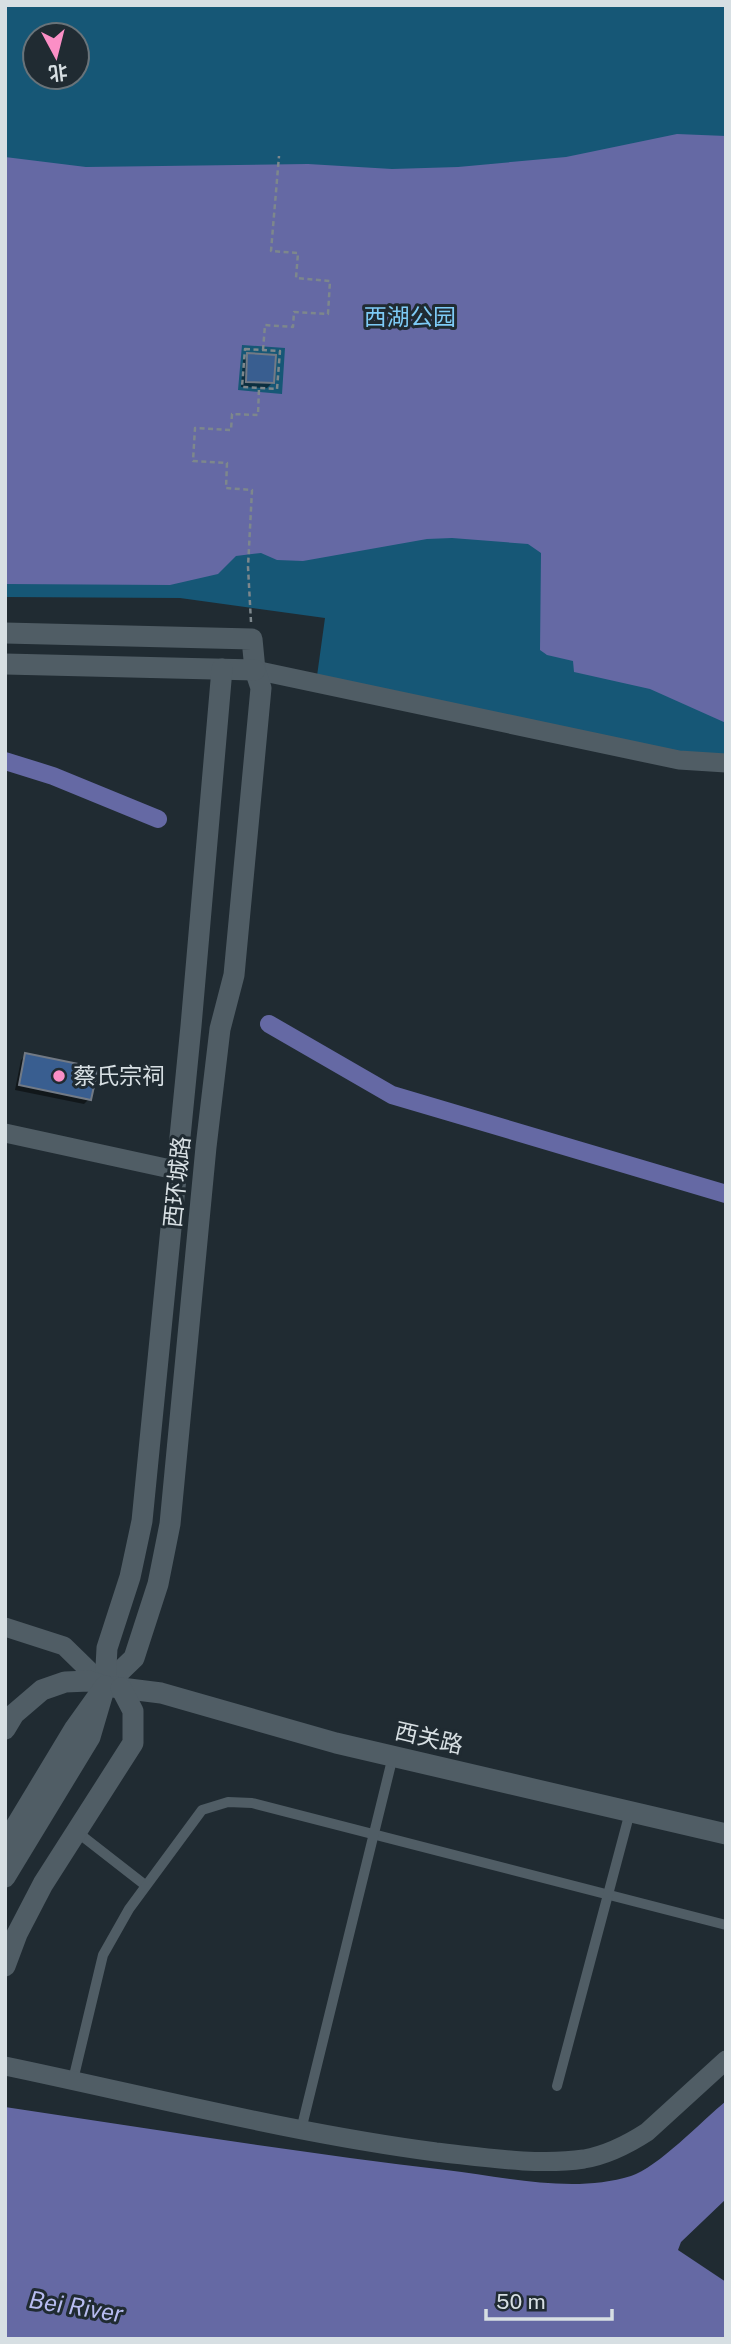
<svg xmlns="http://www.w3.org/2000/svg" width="731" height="2344" font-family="'Public Sans','Noto Sans SC',sans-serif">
  <rect width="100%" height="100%" fill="#202b32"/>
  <path fill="#165776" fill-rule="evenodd" d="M5 5H726V756L684 757 317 676 325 618 180 598 5 597ZM35 35H77V77H35Z"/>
  <g fill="#6569a4" fill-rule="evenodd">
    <path d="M677 134 726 136V723L650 689 574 672 573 661 547 655 540 650 541 553 528 544 452 538 427 539 303 561 277 560 261 553 236 556 218 574 170 585 5 584V157L86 167 308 164 392 169 458 167 566 157ZM242 345 285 348 282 394 238 390Z"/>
    <path d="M726 2101V2199L681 2242 678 2250 726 2282V2339H5V2107C152 2129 299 2153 446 2170 505 2177 573 2194 631 2176 657 2168 703 2120 726 2101Z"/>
  </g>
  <g fill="#0007">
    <path d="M248 355 273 382 267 388 241 387 243 360Z"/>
    <path d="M26 1055 89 1099 84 1104 15 1090 21 1060Z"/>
  </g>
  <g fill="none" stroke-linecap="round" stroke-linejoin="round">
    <g stroke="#6569a4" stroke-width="18">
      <path d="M5 761 53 776 158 819"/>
      <path d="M269 1024 392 1095 726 1194"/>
    </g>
  </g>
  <g fill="#395e90" stroke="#727a85" stroke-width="2">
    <path d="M247 353 276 355 274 383 246 382Z"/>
    <path d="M25 1053 98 1068 91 1100 19 1085Z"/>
  </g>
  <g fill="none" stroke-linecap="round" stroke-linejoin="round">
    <g stroke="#7d878c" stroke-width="2.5" stroke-dasharray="5 3.5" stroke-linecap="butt">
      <path d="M245 349 280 351 277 389 242 387Z"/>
      <path d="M263 350 265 325 293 327 294 312 328 314 330 281 296 278 298 253 271 251 279 156"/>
      <path d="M251 622 248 567 252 490 226 488 227 463 193 461 195 428 231 430 232 414 258 415 259 388"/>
    </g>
    <g stroke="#505d65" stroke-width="10">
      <path d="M77 1832 145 1885"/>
      <path d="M73 2080 103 1955 129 1909 202 1810 228 1802 252 1803 726 1925"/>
      <path d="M557 2086 630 1812"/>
      <path d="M301 2130 393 1756"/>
    </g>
    <g stroke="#505d65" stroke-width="19">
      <path d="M255 670 679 760 726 763"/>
      <path d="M5 1133 175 1170"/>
      <path d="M5 1627 64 1646 105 1686"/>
      <path d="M5 2066C149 2096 291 2133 436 2152 483 2157 537 2166 584 2159 607 2155 627 2145 647 2132L726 2060"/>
    </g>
    <g stroke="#505d65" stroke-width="21">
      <path d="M5 633 252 639 255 670 261 688 234 975 220 1029 206 1147 170 1524 158 1584 134 1658 105 1686"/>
      <path d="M5 664 255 670"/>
      <path d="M105 1686 107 1648 130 1577 142 1521 191 1026 222 669"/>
      <path d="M5 1729 14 1714 42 1690 65 1682 89 1681 105 1686 161 1693 336 1743 726 1834"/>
      <path d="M5 1844 75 1728 105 1686 90 1737 5 1877"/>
      <path d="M5 1966 17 1934 43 1884 133 1743V1711L121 1688"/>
    </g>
  </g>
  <circle fill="#fb8fc6" stroke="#202b32" stroke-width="2.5" cx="59" cy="1076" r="7"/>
  <g text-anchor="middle" stroke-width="6" stroke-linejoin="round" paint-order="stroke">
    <g font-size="23" fill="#7ecbf6" stroke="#202b32">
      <text x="410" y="325">西湖公园</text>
    </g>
    <g font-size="23" fill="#d7dfe3" stroke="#202b32" text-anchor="start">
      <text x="73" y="1084">蔡氏宗祠</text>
    </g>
    <g font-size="23" fill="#d7dfe3" stroke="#202b32">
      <text transform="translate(177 1182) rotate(-84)" y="8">西环城路</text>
      <text transform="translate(429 1738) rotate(13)" y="8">西关路</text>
    </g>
    <g font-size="24" font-style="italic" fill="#b7bcf0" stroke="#202b32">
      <text transform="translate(76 2307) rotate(9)" y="8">Bei River</text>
    </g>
  </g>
  <rect width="731" height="2344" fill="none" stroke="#d7dfe3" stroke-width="14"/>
  <g transform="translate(56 56) rotate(173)"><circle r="33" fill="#202b32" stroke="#697379" stroke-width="2"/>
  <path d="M0-5L12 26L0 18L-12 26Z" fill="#fb8fc6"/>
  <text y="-10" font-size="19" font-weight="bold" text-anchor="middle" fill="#d7dfe3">北</text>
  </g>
  <path d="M486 2309v10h126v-10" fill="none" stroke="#d7dfe3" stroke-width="3.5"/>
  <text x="496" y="2309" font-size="21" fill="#d7dfe3" stroke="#202b32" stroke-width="5" paint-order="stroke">50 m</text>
</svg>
